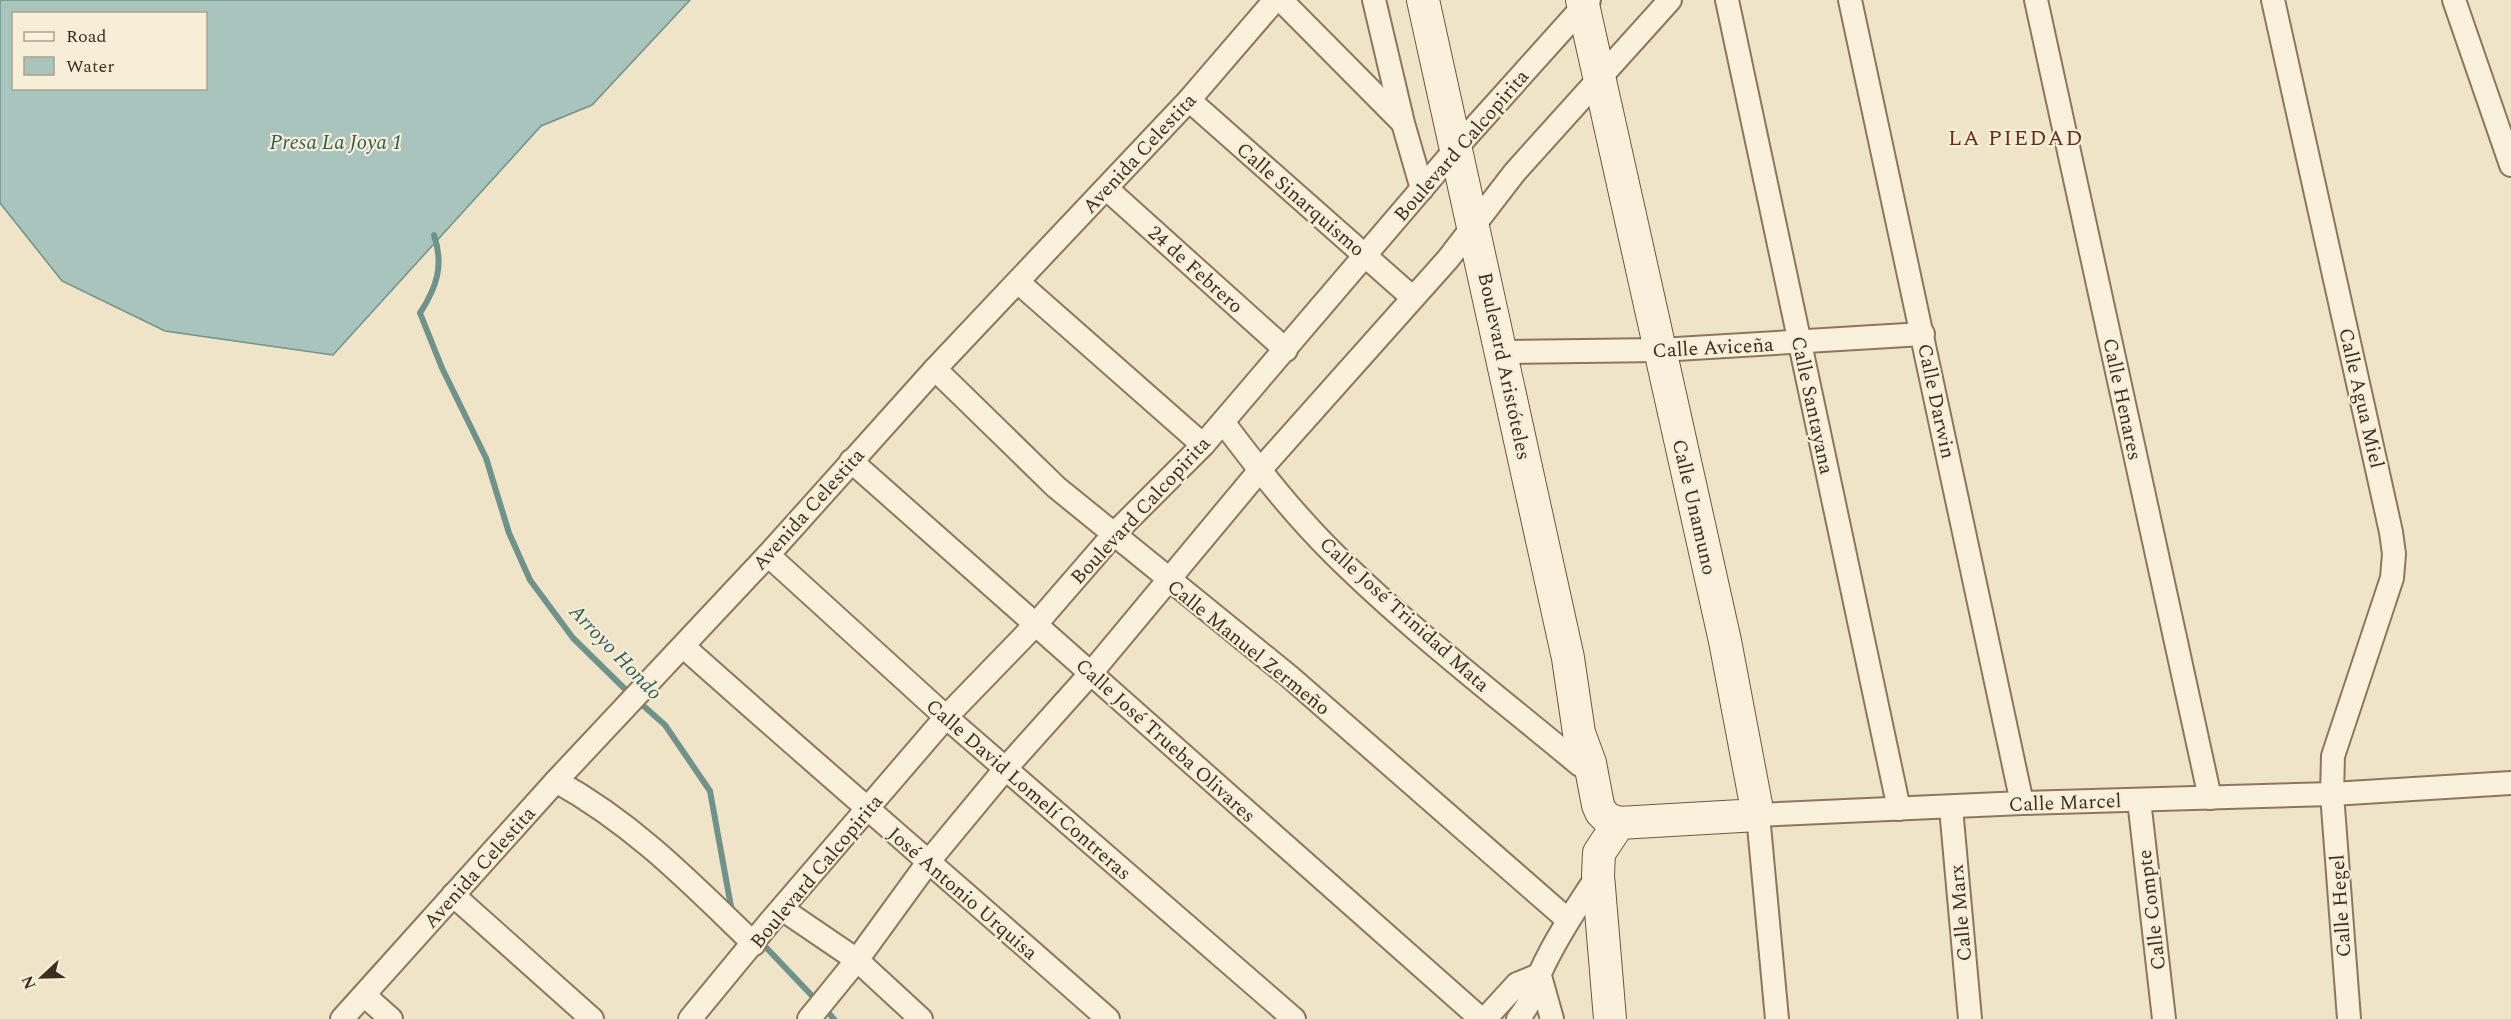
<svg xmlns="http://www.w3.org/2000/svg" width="2511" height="1019" font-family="Spectral,serif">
  <rect width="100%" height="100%" fill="#f0e4c8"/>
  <path fill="#a9c4bc" stroke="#6f938a" stroke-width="1.5" fill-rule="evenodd" d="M0 0H690L592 105 541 126 333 355 165 331 62 281 0 203ZM14 14H206V88H14Z"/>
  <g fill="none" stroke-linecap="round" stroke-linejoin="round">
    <g stroke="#6f938a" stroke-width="6">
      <path d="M434 235C444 265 437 287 420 313L442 368 486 458 509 533 530 580 573 638 631 695"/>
      <path d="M638 701 665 725 710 791 732 912"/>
      <path d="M760 941 817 1001"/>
      <path d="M824 1008 834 1019"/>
    </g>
    <g stroke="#8d765c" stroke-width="26">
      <g id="street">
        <path d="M1281 0 1402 122"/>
        <path d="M1374 0 1403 123 1422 189"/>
        <path d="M1727 0 1899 809"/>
        <path d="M1850 0 2022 803"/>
        <path d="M2036 0 2210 798"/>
        <path d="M2273 0 2391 532 2394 554 2392 578 2333 756 2332 794 2349 1019"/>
        <path d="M2454 0 2511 165"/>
        <path d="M1189 100 1413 298"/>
        <path d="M1107 189 1286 350"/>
        <path d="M1018 282 1203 445"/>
        <path d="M1502 352 1660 350 1923 334"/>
        <path d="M935 369 1056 487 1290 677 1568 920"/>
        <path d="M1223 422C1257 467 1291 511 1331 551 1408 628 1496 695 1580 765"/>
        <path d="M851 461 1481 1019"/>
        <path d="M768 555 946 717 1294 1019"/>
        <path d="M684 647C824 772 967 894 1108 1019"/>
        <path d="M556 781C634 824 691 883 754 944"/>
        <path d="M2139 800 2164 1019"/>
        <path d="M1951 808 1970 1019"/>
        <path d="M453 895 592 1019"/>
        <path d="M782 909 857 960 921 1019"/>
        <path d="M1540 976 1552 1019"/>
        <path d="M364 995 391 1019"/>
        <path d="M342 1019 556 781 768 555 935 369 1189 100 1275 0"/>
        <path d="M690 1019 769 923 946 717 1036 624 1114 534 1203 445 1466 137 1589 0"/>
        <path d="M809 1019 857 960 929 861 1006 768 1091 673 1260 470 1448 259 1515 172 1670 0"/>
        <path d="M1485 1019 1517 984 1539 975"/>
        <path d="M1518 1019C1534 999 1531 993 1540 973 1556 938 1577 907 1598 875"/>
        <path d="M1777 1019 1758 815 2022 803 2332 794 2511 783"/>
      </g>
    </g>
    <g stroke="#6f573f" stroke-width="34">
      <g id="secondary">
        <path d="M1423 0 1568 658 1579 733 1590 763 1598 805 1601 812 1608 819 1619 823 1758 815 1725 641 1582 0"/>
        <path d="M1610 1019 1598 875 1599 853 1619 823"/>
      </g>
    </g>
    <use href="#street" stroke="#faf1dc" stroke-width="22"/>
    <use href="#secondary" stroke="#faf1dc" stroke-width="32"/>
  </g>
  <g text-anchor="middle" stroke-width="4.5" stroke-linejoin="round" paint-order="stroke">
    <g font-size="20" fill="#3d2e20" stroke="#f7eed8">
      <text transform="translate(1461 145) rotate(-49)" y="7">Boulevard Calcopirita</text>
      <text transform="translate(1139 153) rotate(-47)" y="7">Avenida Celestita</text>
      <text transform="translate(1301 199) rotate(41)" y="7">Calle Sinarquismo</text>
      <text transform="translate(1196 269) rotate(42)" y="7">24 de Febrero</text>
      <text transform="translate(1713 347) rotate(-3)" y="7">Calle Aviceña</text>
      <text transform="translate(1505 366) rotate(78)" y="7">Boulevard Aristóteles</text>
      <text transform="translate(2362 398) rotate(77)" y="7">Calle Agua Miel</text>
      <text transform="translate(2123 399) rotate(78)" y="7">Calle Henares</text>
      <text transform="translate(1937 401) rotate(78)" y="7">Calle Darwin</text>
      <text transform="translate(1813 405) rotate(78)" y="7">Calle Santayana</text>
      <text transform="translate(1695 507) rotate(77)" y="7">Calle Unamuno</text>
      <text transform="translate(808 509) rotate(-48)" y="7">Avenida Celestita</text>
      <text transform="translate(1140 510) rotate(-47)" y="7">Boulevard Calcopirita</text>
      <text transform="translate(1405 614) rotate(42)" y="7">Calle José Trinidad Mata</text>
      <text transform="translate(1249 647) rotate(39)" y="7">Calle Manuel Zermeño</text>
      <text transform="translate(1166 740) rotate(42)" y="7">Calle José Trueba Olivares</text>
      <text transform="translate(1029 789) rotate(41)" y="7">Calle David Lomelí Contreras</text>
      <text transform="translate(2065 802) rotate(-2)" y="7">Calle Marcel</text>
      <text transform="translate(479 867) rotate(-48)" y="7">Avenida Celestita</text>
      <text transform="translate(816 871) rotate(-50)" y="7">Boulevard Calcopirita</text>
      <text transform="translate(963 893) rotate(41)" y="7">José Antonio Urquisa</text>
      <text transform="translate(2340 906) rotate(-94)" y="7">Calle Hegel</text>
      <text transform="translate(2151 910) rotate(-97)" y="7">Calle Compte</text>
      <text transform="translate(1960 913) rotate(-95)" y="7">Calle Marx</text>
    </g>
    <g font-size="21" font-style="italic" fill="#2f5d5a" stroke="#f7eed8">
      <text x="336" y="149">Presa La Joya 1</text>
      <text transform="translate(616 652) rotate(46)" y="7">Arroyo Hondo</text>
    </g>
    <g font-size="22" letter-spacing="1.5" fill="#6b2e1e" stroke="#f7eed8">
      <text x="2016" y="145">LA PIEDAD</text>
    </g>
  </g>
  <rect x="12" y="12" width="195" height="78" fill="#f7eed8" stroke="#ada18e" stroke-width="1.5"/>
  <rect x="24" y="32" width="30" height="9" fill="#faf1dc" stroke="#ada18e" stroke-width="1.5"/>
  <text x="66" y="42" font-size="18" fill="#3d2e20">Road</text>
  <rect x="24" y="57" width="30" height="18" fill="#a9c4bc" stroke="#ada18e" stroke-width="1.5"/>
  <text x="66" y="72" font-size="18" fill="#3d2e20">Water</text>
  <g transform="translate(42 977) rotate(248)" stroke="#f7eed8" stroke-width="4.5" paint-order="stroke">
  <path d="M0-4.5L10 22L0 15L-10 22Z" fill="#3d2e20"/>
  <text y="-9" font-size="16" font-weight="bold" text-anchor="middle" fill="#3d2e20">N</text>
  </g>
</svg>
